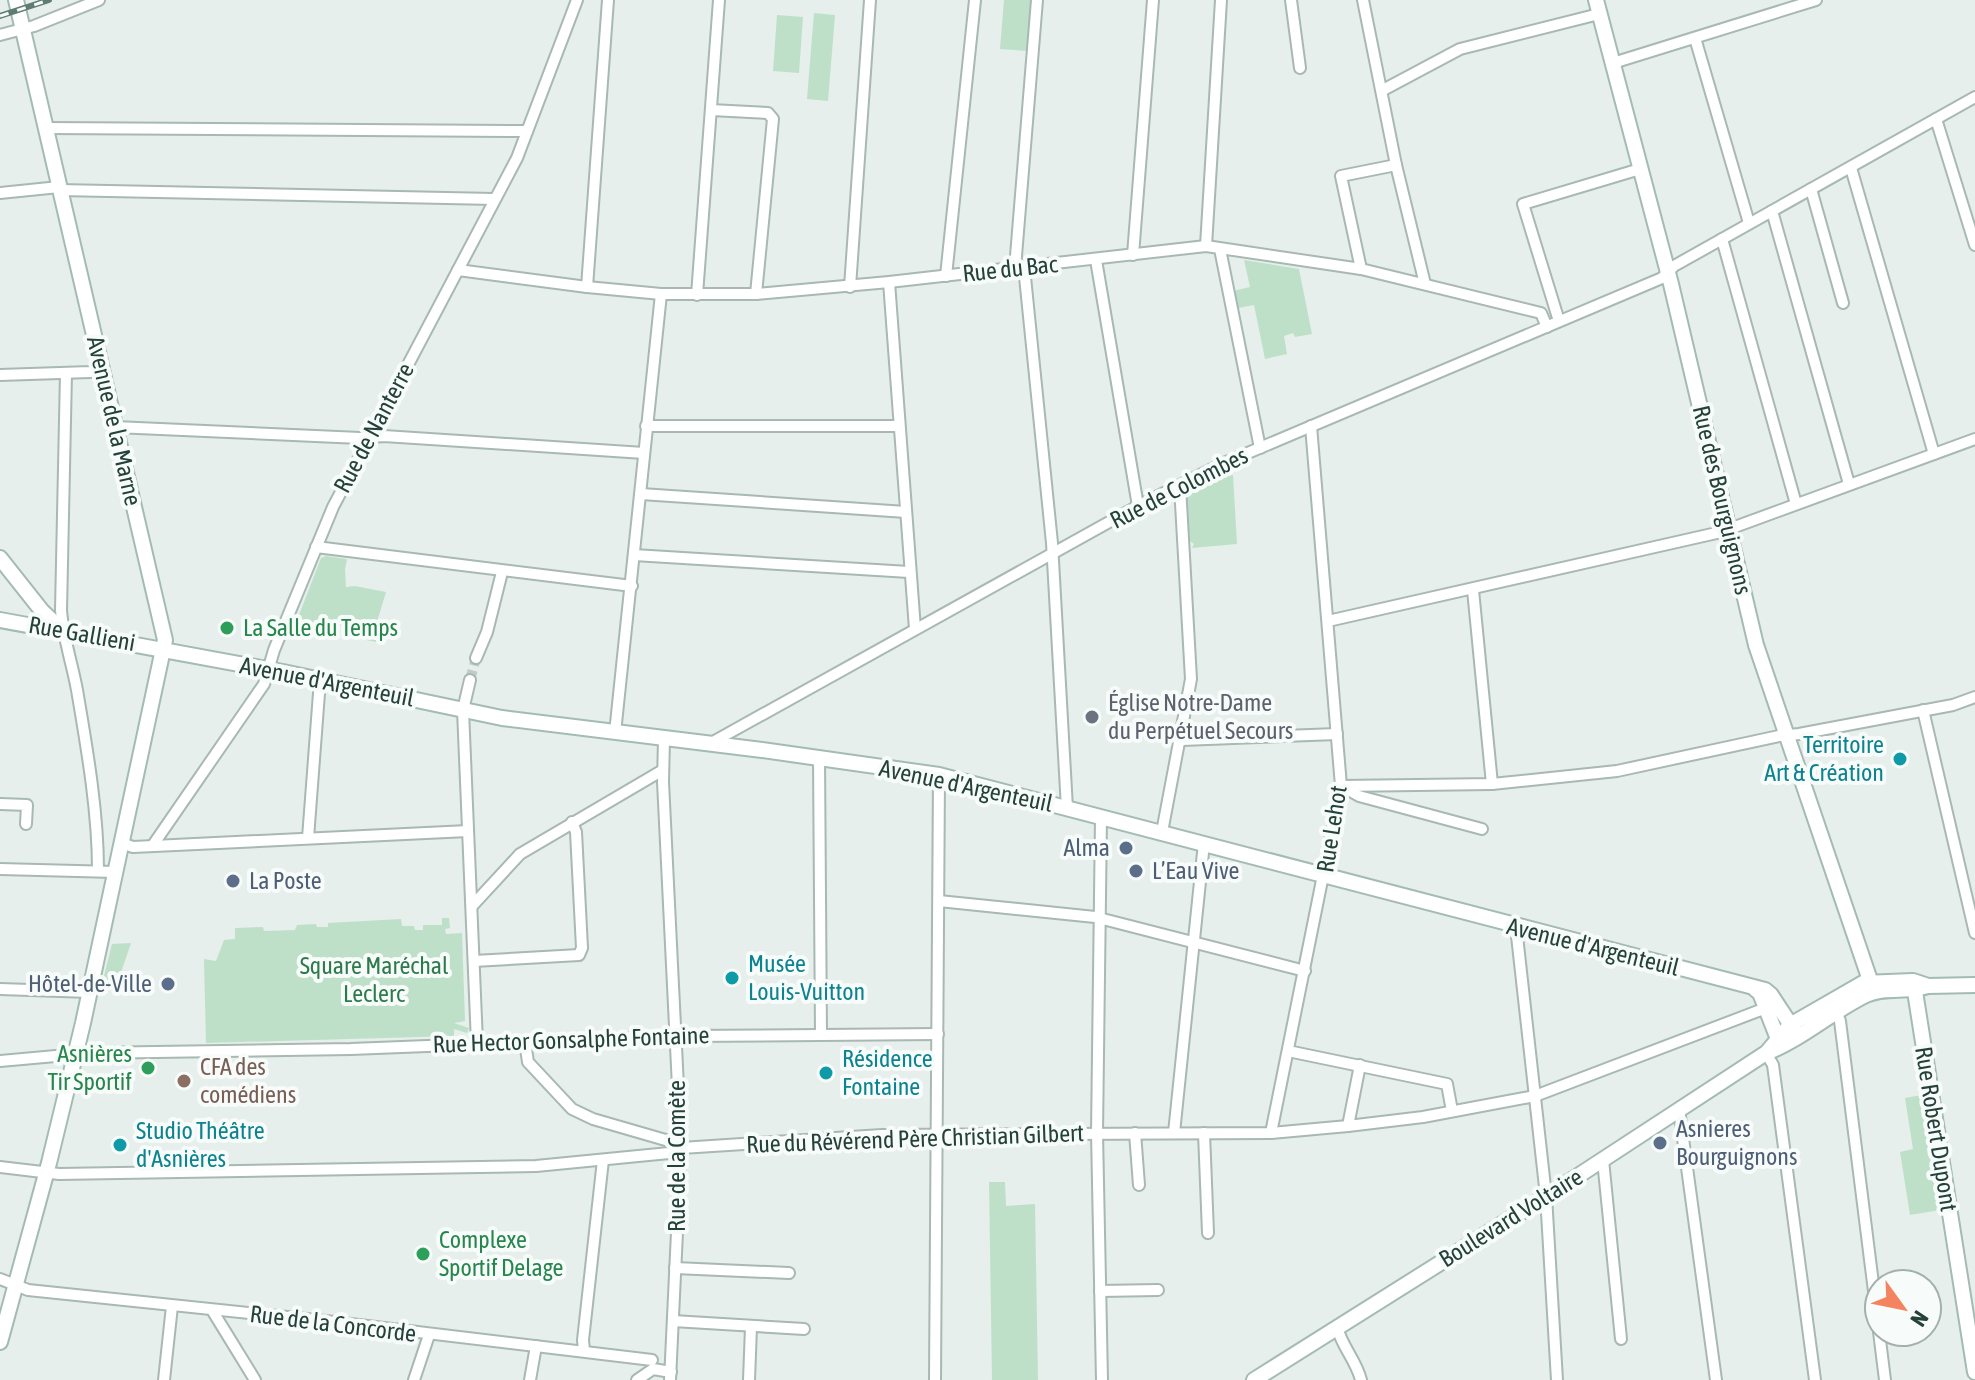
<svg xmlns="http://www.w3.org/2000/svg" width="1975" height="1380" font-family="'Asap Condensed',sans-serif">
  <rect width="100%" height="100%" fill="#e6efeb"/>
  <g fill="#bfe0c8">
    <path d="M1004 0H1032L1028 51 1000 49Z"/>
    <path d="M814 13 835 15 828 101 807 99Z"/>
    <path d="M777 15 803 17 799 73 773 71Z"/>
    <path d="M1244 260 1299 269 1312 334 1295 337 1293 333 1284 336 1287 354 1265 359 1254 305 1233 309 1229 292 1250 287Z"/>
    <path d="M1233 475 1237 544 1192 548 1194 544 1190 541 1186 499 1190 492 1223 476Z"/>
    <path d="M326 556 347 559 345 569 346 587 355 586 386 592 376 625 377 642 349 637 351 628 314 620 309 640 292 633 321 558Z"/>
    <path d="M442 918H449L450 928 445 929 446 934 462 933 465 1021 454 1023 469 1028 467 1033 454 1029V1036L206 1043 204 959 216 961 224 940 235 939V928L263 927 264 931 295 930 297 925 316 924 317 927H328V923L401 919 402 926H414L415 930H423V925H442Z"/>
    <path d="M131 943 116 987 101 988 112 944Z"/>
    <path d="M1922 1095 1940 1210 1910 1215 1900 1152 1913 1149 1905 1098Z"/>
    <path d="M989 1182H1005L1006 1206 1035 1204 1038 1380H992Z"/>
  </g>
  <g fill="none" stroke-linecap="round" stroke-linejoin="round">
    <path stroke="#bfccc8" stroke-width="10" stroke-dasharray="10 5" stroke-linecap="butt" d="M470 680 476 658"/>
    <g stroke="#a8b8b2" stroke-width="14">
      <g id="street">
        <path d="M1291 0 1300 68"/>
        <path d="M1363 0 1396 165 1425 284"/>
        <path d="M0 35 34 26 99 0"/>
        <path d="M1695 38 1749 223"/>
        <path d="M1613 63 1816 0"/>
        <path d="M1383 90 1460 49 1599 14"/>
        <path d="M711 110 768 113 773 119 756 294"/>
        <path d="M1936 119 1975 245"/>
        <path d="M45 128 527 131"/>
        <path d="M1851 168 1934 454"/>
        <path d="M1811 189 1843 303"/>
        <path d="M59 190 494 199"/>
        <path d="M0 193 59 187"/>
        <path d="M1772 211 1849 484"/>
        <path d="M1722 239 1796 504"/>
        <path d="M1206 246 1221 0"/>
        <path d="M1220 249 1260 448"/>
        <path d="M1133 255 1153 0"/>
        <path d="M1096 260 1138 506"/>
        <path d="M1024 267 1052 543 1067 808"/>
        <path d="M1015 268 1037 0"/>
        <path d="M1361 269 1341 176 1396 165"/>
        <path d="M458 270 587 287 661 294H756L889 282 1206 246 1361 269 1541 313 1547 327"/>
        <path d="M946 276 975 0"/>
        <path d="M889 282 915 629"/>
        <path d="M587 287 608 0"/>
        <path d="M850 287 870 0"/>
        <path d="M697 295 719 0"/>
        <path d="M1559 321 1523 204 1640 169"/>
        <path d="M66 373 61 610C63 637 72 663 77 690 87 749 98 811 98 870"/>
        <path d="M0 375 90 372 102 370"/>
        <path d="M646 426H898"/>
        <path d="M115 427 360 438 384 436 644 453"/>
        <path d="M641 494 906 512"/>
        <path d="M316 547 632 586"/>
        <path d="M634 555 909 572"/>
        <path d="M1473 590 1492 784"/>
        <path d="M1328 621 1721 532 1975 439"/>
        <path d="M476 658 487 632 502 572"/>
        <path d="M470 680 463 710 477 1043"/>
        <path d="M1923 710 1975 933"/>
        <path d="M615 733 661 294"/>
        <path d="M664 739 663 782 681 1148 670 1380"/>
        <path d="M1182 740 1337 734"/>
        <path d="M711 743 1138 506 1224 463 1662 278 1674 266 1975 97"/>
        <path d="M819 758 821 1034"/>
        <path d="M1341 786 1492 784 1617 771 1779 736 1799 734 1953 705 1975 697"/>
        <path d="M1343 787 1359 796 1482 829"/>
        <path d="M0 804 27 805 26 824"/>
        <path d="M1101 817 1097 1133 1102 1380"/>
        <path d="M1162 832 1191 679 1180 486"/>
        <path d="M308 838 320 680"/>
        <path d="M121 843 133 847 468 831"/>
        <path d="M153 845 264 684 274 650 333 507 517 158 577 0"/>
        <path d="M0 869 115 872"/>
        <path d="M939 901 1095 917 1305 971"/>
        <path d="M472 906 520 854 663 770"/>
        <path d="M1516 927 1546 1196 1557 1380"/>
        <path d="M474 961 579 955 582 948 576 832 572 822"/>
        <path d="M0 989 90 992"/>
        <path d="M1835 1009 1840 1021 1879 1331"/>
        <path d="M525 1042 528 1062 572 1109 593 1119 669 1141 681 1148"/>
        <path d="M1288 1051 1447 1084 1452 1111"/>
        <path d="M1766 1053 1773 1065 1815 1380"/>
        <path d="M0 1061 89 1053 351 1049 686 1036 938 1034"/>
        <path d="M1679 1109 1716 1380"/>
        <path d="M1348 1126 1360 1065"/>
        <path d="M1135 1133 1139 1185"/>
        <path d="M1174 1133 1204 843"/>
        <path d="M1204 1133 1208 1233"/>
        <path d="M1271 1133 1341 786 1311 426"/>
        <path d="M1603 1160 1621 1339"/>
        <path d="M0 1167 59 1174 536 1166 669 1153 681 1148 882 1135 1271 1133 1348 1126 1423 1117 1535 1096 1766 1008"/>
        <path d="M675 1268 789 1273"/>
        <path d="M0 1279 28 1290 326 1321 652 1360"/>
        <path d="M1100 1291 1158 1290"/>
        <path d="M212 1310 255 1380"/>
        <path d="M673 1321 804 1329"/>
        <path d="M1337 1327C1342 1347 1356 1360 1361 1380"/>
        <path d="M1879 1332 1885 1380"/>
        <path d="M584 1351 583 1340 603 1160"/>
        <path d="M164 1380 172 1306"/>
        <path d="M414 1380 429 1335"/>
        <path d="M530 1380 536 1346"/>
        <path d="M637 1380 653 1369 671 1372"/>
        <path d="M749 1380 751 1327"/>
        <path d="M935 1380 939 775"/>
      </g>
    </g>
    <g stroke="#a4bbb3" stroke-width="18">
      <g id="secondary">
        <path d="M1596 0 1671 284 1756 645 1874 992"/>
        <path d="M0 558 42 611 62 630"/>
        <path d="M0 620 283 672 502 718 762 750 939 775 1765 990 1771 995 1798 1036"/>
        <path d="M1914 985 1975 1372"/>
        <path d="M1755 989 1760 993 1778 1039 1783 1044"/>
        <path d="M1768 1051 1790 1025 1863 983 1913 981 1928 986 1975 985"/>
        <path d="M0 1342 49 1163 83 1023 165 640 16 0"/>
        <path d="M1254 1380 1561 1187 1766 1053C1802 1039 1831 1012 1866 995 1885 986 1908 993 1928 986"/>
      </g>
    </g>
    <use href="#street" stroke="#fff" stroke-width="10"/>
    <use href="#secondary" stroke="#fff" stroke-width="14"/>
    <g stroke="#5f7d75" stroke-width="6">
      <path id="rail" d="M0 16 49 0"/>
    </g>
    <use href="#rail" stroke="#f7fbf9" stroke-width="3" stroke-dasharray="9" stroke-linecap="butt"/>
  </g>
  <g fill="#2e9e5b" stroke="#f7fbf9" stroke-width="3">
    <circle cx="227" cy="628" r="8"/>
    <circle cx="148" cy="1068" r="8"/>
    <circle cx="423" cy="1254" r="8"/>
  </g>
  <circle fill="#6b7280" stroke="#f7fbf9" stroke-width="3" cx="1092" cy="717" r="8"/>
  <g fill="#0f9aa8" stroke="#f7fbf9" stroke-width="3">
    <circle cx="1900" cy="759" r="8"/>
    <circle cx="732" cy="978" r="8"/>
    <circle cx="826" cy="1073" r="8"/>
    <circle cx="120" cy="1145" r="8"/>
  </g>
  <g fill="#5c6f8a" stroke="#f7fbf9" stroke-width="3">
    <circle cx="1126" cy="848" r="8"/>
    <circle cx="1136" cy="871" r="8"/>
    <circle cx="233" cy="881" r="8"/>
    <circle cx="168" cy="984" r="8"/>
    <circle cx="1660" cy="1143" r="8"/>
  </g>
  <circle fill="#8d6e63" stroke="#f7fbf9" stroke-width="3" cx="184" cy="1081" r="8"/>
  <g text-anchor="middle" stroke-width="8" stroke-linejoin="round" paint-order="stroke">
    <g font-size="24" fill="#24423a" stroke="#f7fbf9">
      <text transform="translate(1010 269) rotate(-6)" y="8">Rue du Bac</text>
      <text transform="translate(114 421) rotate(77)" y="8">Avenue de la Marne</text>
      <text transform="translate(374 428) rotate(-62)" y="8">Rue de Nanterre</text>
      <text transform="translate(1179 488) rotate(-27)" y="8">Rue de Colombes</text>
      <text transform="translate(1722 500) rotate(77)" y="8">Rue des Bourguignons</text>
      <text transform="translate(82 634) rotate(10)" y="8">Rue Gallieni</text>
      <text transform="translate(327 682) rotate(11)" y="8">Avenue d'Argenteuil</text>
      <text transform="translate(966 786) rotate(12)" y="8">Avenue d'Argenteuil</text>
      <text transform="translate(1332 829) rotate(-81)" y="8">Rue Lehot</text>
      <text transform="translate(1593 947) rotate(14)" y="8">Avenue d'Argenteuil</text>
      <text transform="translate(571 1040) rotate(-2)" y="8">Rue Hector Gonsalphe Fontaine</text>
      <text transform="translate(1936 1129) rotate(81)" y="8">Rue Robert Dupont</text>
      <text transform="translate(915 1139) rotate(-2)" y="8">Rue du Révérend Père Christian Gilbert</text>
      <text transform="translate(677 1156) rotate(-90)" y="8">Rue de la Comète</text>
      <text transform="translate(1511 1218) rotate(-32)" y="8">Boulevard Voltaire</text>
      <text transform="translate(333 1324) rotate(7)" y="8">Rue de la Concorde</text>
    </g>
    <g font-size="24" fill="#27864d" stroke="#f7fbf9" text-anchor="start">
      <text x="243" y="636">La Salle du Temps</text>
      <text x="132" y="1062" text-anchor="end">Asnières<tspan x="132" dy="28">Tir Sportif</tspan></text>
      <text x="439" y="1248">Complexe<tspan x="439" dy="28">Sportif Delage</tspan></text>
    </g>
    <g font-size="24" fill="#5b616d" stroke="#f7fbf9" text-anchor="start">
      <text x="1108" y="711">Église Notre-Dame<tspan x="1108" dy="28">du Perpétuel Secours</tspan></text>
    </g>
    <g font-size="24" fill="#0d838f" stroke="#f7fbf9" text-anchor="start">
      <text x="1884" y="753" text-anchor="end">Territoire<tspan x="1884" dy="28">Art &amp; Création</tspan></text>
      <text x="748" y="972">Musée<tspan x="748" dy="28">Louis-Vuitton</tspan></text>
      <text x="842" y="1067">Résidence<tspan x="842" dy="28">Fontaine</tspan></text>
      <text x="136" y="1139">Studio Théâtre<tspan x="136" dy="28">d'Asnières</tspan></text>
    </g>
    <g font-size="24" fill="#4e5e75" stroke="#f7fbf9" text-anchor="start">
      <text x="1110" y="856" text-anchor="end">Alma</text>
      <text x="1152" y="879">L’Eau Vive</text>
      <text x="249" y="889">La Poste</text>
      <text x="152" y="992" text-anchor="end">Hôtel-de-Ville</text>
      <text x="1676" y="1137">Asnieres<tspan x="1676" dy="28">Bourguignons</tspan></text>
    </g>
    <g font-size="24" fill="#2d7a4b" stroke="#f7fbf9">
      <text x="374" y="974">Square Maréchal<tspan x="374" dy="28">Leclerc</tspan></text>
    </g>
    <g font-size="24" fill="#785e54" stroke="#f7fbf9" text-anchor="start">
      <text x="200" y="1075">CFA des<tspan x="200" dy="28">comédiens</tspan></text>
    </g>
  </g>
  <g transform="translate(1903 1308) rotate(123)"><circle r="38" fill="#f7fbf9" stroke="#a3b1ad" stroke-width="2"/>
  <path d="M0-6L14 30L0 20L-14 30Z" fill="#f4845f"/>
  <text y="-12" font-size="22" font-weight="bold" text-anchor="middle" fill="#24423a">N</text>
  </g>
</svg>
